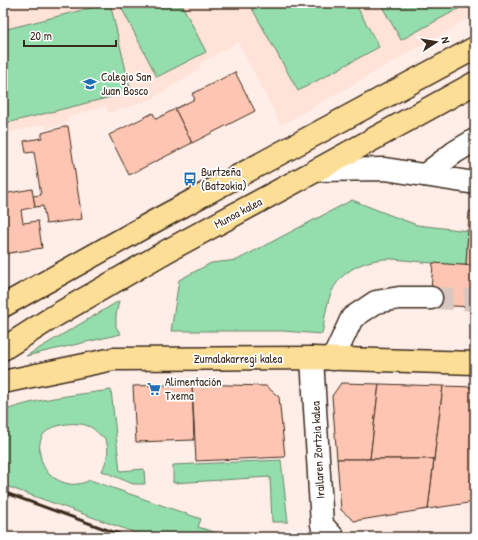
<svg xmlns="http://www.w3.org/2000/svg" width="478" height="540" font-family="'Patrick Hand',sans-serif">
  <rect width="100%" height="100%" fill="#ffeee8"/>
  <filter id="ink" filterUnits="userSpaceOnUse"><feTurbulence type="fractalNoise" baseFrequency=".025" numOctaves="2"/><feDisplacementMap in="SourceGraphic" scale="8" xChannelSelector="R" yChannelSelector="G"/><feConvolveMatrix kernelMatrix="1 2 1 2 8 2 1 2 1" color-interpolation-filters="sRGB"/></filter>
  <g filter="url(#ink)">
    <path fill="#ffe2d8" d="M3 3H475V15L281 125 238 42 199 64 201 68 152 99 109 113 105 106 67 118 68 122 47 129 45 124 3 134Z"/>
    <g fill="#94ddad" stroke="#688466">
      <path d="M110 3 131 92 3 124V30Z"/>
      <path d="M119 3H181L206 52 157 77Z"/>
      <path d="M249 3H355L379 47 298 91Z"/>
      <path d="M380 3H469L401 40Z"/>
      <path d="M352 200 390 215 417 225 468 231 466 265C455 265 443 264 432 263 419 262 406 260 392 259 370 258 344 268 333 289 326 303 325 319 322 334L282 331H171L179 280 211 263 237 260Z"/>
      <path d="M119 301 116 315V327L121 334 26 356Z"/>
      <path d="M111 390 120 471 144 469 145 484H133L102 471C106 462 111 449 105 439 104 437 102 436 100 435 97 432 92 427 88 426 77 421 56 424 47 431 34 440 40 466 50 475 55 479 63 483 69 484 77 485 84 483 90 480L201 519 198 527 230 537H147L3 485V411C38 398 75 395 111 390Z"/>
      <path d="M281 460 288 522H272L270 477 173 483V465Z"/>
    </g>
    <g fill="#fec6b2" stroke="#3b2a1e">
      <path d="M235 72 255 111 192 143 175 109 195 99 192 94Z"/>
      <path d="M175 109 192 143 129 175 109 135 153 113 156 119Z"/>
      <path d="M68 126 82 219 46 224 43 206 35 207 33 196 41 195 34 152 26 153 24 141 42 138V133Z"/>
      <path d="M32 189 35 207 21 210 23 223 38 221 42 248 3 254V194Z"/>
      <path d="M475 208V266L466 265 469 212Z"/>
      <path d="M433 263 475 266V307L430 305Z"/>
      <path d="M341 383 379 384 370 459H337L332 396Z"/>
      <path d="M192 384 194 440 136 442 133 386Z"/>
      <path d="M192 384 266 386 279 397 285 457 196 461Z"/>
      <path d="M379 384 443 386 434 459H370Z"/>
      <path d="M443 386 475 387V502L428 509Z"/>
      <path d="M337 459H434L428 509 354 521 341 510Z"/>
    </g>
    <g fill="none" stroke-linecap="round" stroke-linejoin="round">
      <path stroke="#d8c7c0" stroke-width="22" stroke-dasharray="22 11" stroke-linecap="butt" d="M431 298 475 300"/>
      <g stroke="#3b2a1e" stroke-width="25">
        <g id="minor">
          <path d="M317 170 385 169 475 183"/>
          <path d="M425 175 455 152 475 140"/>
          <path d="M312 358 322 525 333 537"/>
          <path d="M333 359 352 318 376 302 399 298H431"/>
        </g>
      </g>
      <g stroke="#3b2a1e" stroke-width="25">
        <g id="major">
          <path d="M3 306 153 222 475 48"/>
          <path d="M3 349 53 317 167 251 317 170 475 83"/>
          <path d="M3 382 113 359 312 358 475 363"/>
        </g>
      </g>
      <use href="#minor" stroke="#fff" stroke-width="22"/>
      <use href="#major" stroke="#fcde96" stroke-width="22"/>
      <path stroke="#3b2a1e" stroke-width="3" d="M3 492 127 537"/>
    </g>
  </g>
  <defs>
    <g id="school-bare" transform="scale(1.08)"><path d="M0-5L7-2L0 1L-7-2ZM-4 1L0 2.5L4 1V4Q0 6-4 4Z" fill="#1f6fb2" stroke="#fff" stroke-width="2.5" paint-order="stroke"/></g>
    <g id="bus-bare" transform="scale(1.08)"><path d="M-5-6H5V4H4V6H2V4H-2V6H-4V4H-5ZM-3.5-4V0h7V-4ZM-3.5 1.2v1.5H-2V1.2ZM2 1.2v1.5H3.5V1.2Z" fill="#1f6fb2" stroke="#fff" stroke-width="2.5" paint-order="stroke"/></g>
    <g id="supermarket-bare" transform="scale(1.08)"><path d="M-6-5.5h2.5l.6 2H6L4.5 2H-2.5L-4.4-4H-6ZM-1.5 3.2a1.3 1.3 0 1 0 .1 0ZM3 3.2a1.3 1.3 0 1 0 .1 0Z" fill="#1f6fb2" stroke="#fff" stroke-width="2.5" paint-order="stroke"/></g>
  </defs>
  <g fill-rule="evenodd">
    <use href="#school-bare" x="90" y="84"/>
    <use href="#bus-bare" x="190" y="179"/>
    <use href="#supermarket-bare" x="154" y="389"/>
  </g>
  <g text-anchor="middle" stroke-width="3.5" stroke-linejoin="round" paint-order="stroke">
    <g font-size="12" fill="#3b2a1e" stroke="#fff" text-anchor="start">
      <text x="101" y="81">Colegio San<tspan x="101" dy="14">Juan Bosco</tspan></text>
      <text x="201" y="176">Burtzeña<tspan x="201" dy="14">(Batzokia)</tspan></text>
      <text x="165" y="386">Alimentación<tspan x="165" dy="14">Txema</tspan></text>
    </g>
    <g font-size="12" fill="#3b2a1e" stroke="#fff">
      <text transform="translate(238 213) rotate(-28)" y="4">Munoa kalea</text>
      <text x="238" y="363">Zumalakarregi kalea</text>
      <text transform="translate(318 450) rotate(-93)" y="4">Irailaren Zortzia kalea</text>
    </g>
  </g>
  <rect width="478" height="540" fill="none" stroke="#fff" stroke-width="16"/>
  <rect x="8" y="8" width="462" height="524" fill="none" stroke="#3b2a1e" stroke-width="1.5" filter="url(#ink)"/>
  <g transform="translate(436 42) rotate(78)" stroke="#ffffff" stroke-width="3" paint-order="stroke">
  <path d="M0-3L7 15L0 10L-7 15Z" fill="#3b2a1e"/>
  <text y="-6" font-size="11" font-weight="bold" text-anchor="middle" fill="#3b2a1e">N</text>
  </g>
  <path d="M24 40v6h92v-6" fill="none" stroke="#3b2a1e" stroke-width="2"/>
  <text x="30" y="40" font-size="12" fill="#3b2a1e" stroke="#ffffff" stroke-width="3" paint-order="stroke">20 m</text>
</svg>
